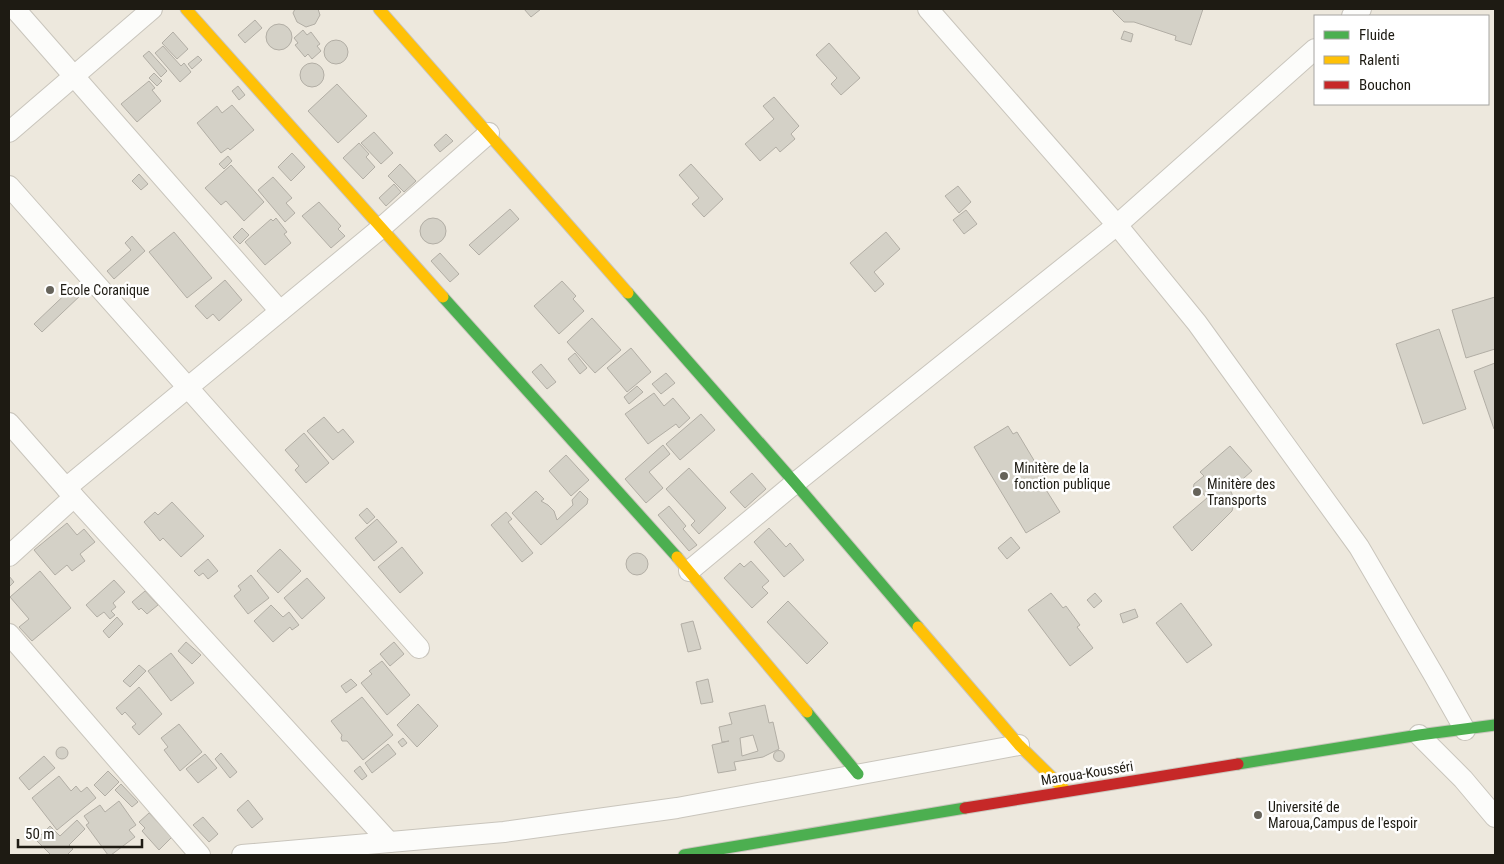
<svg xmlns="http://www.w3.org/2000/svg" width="1504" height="864" font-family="'Roboto Condensed',sans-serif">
  <rect width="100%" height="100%" fill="#ede8dd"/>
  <g fill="#d4d1c7" stroke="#b2aea5" fill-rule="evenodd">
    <path d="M295 9H318L320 15 315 24 306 27 297 22 293 13Z"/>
    <path d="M524 9H541L531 17Z"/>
    <path d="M1113 9H1203L1191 45 1175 40 1176 36 1134 22H1124L1113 11Z"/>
    <path d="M255 20 262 28 245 43 238 35Z"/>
    <circle cx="279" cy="37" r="13"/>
    <path d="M303 30 307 35 311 32 320 44 317 46 321 51 312 59 308 54 305 57 295 45 298 43 294 38Z"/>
    <path d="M1124 31 1133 34 1131 42 1121 39Z"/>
    <path d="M173 32 188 49 177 59 162 43Z"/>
    <circle cx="336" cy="52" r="12"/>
    <path d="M829 43 860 78 841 95 831 84 837 78 816 55Z"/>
    <path d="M163 46 181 66 184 63 191 72 180 82 155 53Z"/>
    <path d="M149 51 167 71 161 77 143 56Z"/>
    <path d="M198 56 202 60 192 69 188 64Z"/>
    <circle cx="312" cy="75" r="12"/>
    <path d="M154 73 162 81 157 86 149 78Z"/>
    <path d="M149 81 155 88 152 90 161 101 137 122 121 104Z"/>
    <path d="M337 84 367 116 338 143 308 111Z"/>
    <path d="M238 86 245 95 239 100 232 91Z"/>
    <path d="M774 97 799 126 791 134 795 139 780 152 776 147 760 161 745 144 774 119 763 106Z"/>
    <path d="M232 105 254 130 230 150 228 148 221 153 197 123 217 106 222 113Z"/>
    <path d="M374 132 393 153 381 164 361 143Z"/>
    <path d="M446 134 453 141 440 152 434 145Z"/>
    <path d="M359 143 369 154 366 157 375 167 363 179 343 158Z"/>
    <path d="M292 153 305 167 291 181 278 167Z"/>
    <path d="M228 156 232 161 224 169 219 164Z"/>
    <path d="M400 164 416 181 404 192 388 176Z"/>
    <path d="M691 164 723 199 704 217 692 204 699 198 679 175Z"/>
    <path d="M231 165 264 202 244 221 226 201 221 205 205 188Z"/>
    <path d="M139 174 148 184 141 190 132 181Z"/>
    <path d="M273 177 292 198 286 203 295 213 285 222 258 190Z"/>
    <path d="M394 184 401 192 386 206 379 198Z"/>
    <path d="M958 186 971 202 959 213 945 196Z"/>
    <path d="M319 202 341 226 338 229 345 236 331 248 302 216Z"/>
    <path d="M510 209 519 219 479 255 469 245Z"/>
    <path d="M966 210 977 224 964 234 953 220Z"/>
    <path d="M276 218 287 232 284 234 291 243 265 265 245 242 271 219 273 221Z"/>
    <circle cx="433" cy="231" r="13"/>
    <path d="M242 228 249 235 240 244 233 237Z"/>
    <path d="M174 232 212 278 187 298 149 252Z"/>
    <path d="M886 232 900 249 874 272 884 284 875 292 850 263Z"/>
    <path d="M132 236 145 251 114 279 107 271 131 250 125 243Z"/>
    <path d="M440 253 459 274 450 282 431 261Z"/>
    <path d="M225 280 242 300 219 321 213 314 207 319 195 306Z"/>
    <path d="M562 281 576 296 573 299 584 311 559 334 534 306Z"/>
    <path d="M75 285 83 293 42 332 34 324Z"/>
    <path d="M1495 297V349L1466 358 1452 310Z"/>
    <path d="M592 318 621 350 595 373 567 342Z"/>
    <path d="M1439 329 1466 409 1423 424 1396 344Z"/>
    <path d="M631 348 651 372 627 392 607 368Z"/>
    <path d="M575 353 587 368 580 374 568 359Z"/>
    <path d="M1495 363V429H1494L1474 371Z"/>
    <path d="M541 364 556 382 547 389 532 372Z"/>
    <path d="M666 373 675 383 661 394 652 384Z"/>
    <path d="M637 386 643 392 629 404 624 397Z"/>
    <path d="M654 393 664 406 673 398 690 418 679 428 676 424 648 444 625 414Z"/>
    <path d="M701 414 715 430 680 460 666 444Z"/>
    <path d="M324 417 338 433 343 429 354 442 333 460 307 431Z"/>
    <path d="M1008 426 1013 434 1017 432 1047 482 1043 485 1060 512 1026 533 974 447Z"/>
    <path d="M304 433 329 463 306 483 295 470 299 466 285 450Z"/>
    <path d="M663 445 670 454 649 472 663 488 646 503 625 479Z"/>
    <path d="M1230 446 1252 471 1230 490 1235 500 1232 511 1192 551 1173 527 1207 498 1200 490 1196 493 1193 491 1194 484 1204 476 1200 472Z"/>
    <path d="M566 455 589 480 571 496 549 471Z"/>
    <path d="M689 468 726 508 699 534 691 525 695 521 666 489Z"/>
    <path d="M752 473 766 489 745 508 730 492Z"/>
    <path d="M536 491 544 499 541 501 548 505 554 511 557 520 573 505 572 500 580 491 588 499 587 504 541 545 512 513Z"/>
    <path d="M172 502 204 536 181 557 163 538 160 541 144 522 155 512 158 515Z"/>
    <path d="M669 506 686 526 683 529 697 545 689 551 658 515Z"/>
    <path d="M367 508 375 517 367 524 359 515Z"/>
    <path d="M506 512 512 519 508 522 533 553 522 562 491 525Z"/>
    <path d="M377 519 397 542 374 561 355 538Z"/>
    <path d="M67 523 77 535 84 529 95 542 80 554 85 561 72 571 67 565 55 575 34 550Z"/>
    <path d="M769 528 786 547 790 543 804 560 784 577 754 542Z"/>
    <path d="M1011 537 1020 548 1007 559 998 548Z"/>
    <path d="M402 547 423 573 400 593 378 567Z"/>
    <path d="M280 549 301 571 278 593 257 571Z"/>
    <circle cx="637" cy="564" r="11"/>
    <path d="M208 559 218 571 208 579 203 573 199 576 194 571Z"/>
    <path d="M751 561 769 581 762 587 768 593 752 608 724 578 740 563 744 567Z"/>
    <path d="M40 571 71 608 32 641 19 627 29 619 10 597Z"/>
    <path d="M251 575 269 598 248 614 234 596 241 590 238 586Z"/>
    <path d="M9 576 14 582 9 587Z"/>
    <path d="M307 578 325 598 302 619 284 598Z"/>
    <path d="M114 580 125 592 113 603 116 607 111 611 115 615 110 619 104 612 97 617 86 605Z"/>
    <path d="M145 591 158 605 147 614 141 608 139 610 132 602Z"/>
    <path d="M1051 593 1063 608 1066 606 1080 625 1077 627 1093 648 1070 666 1028 610Z"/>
    <path d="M1095 593 1102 601 1094 608 1087 600Z"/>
    <path d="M788 601 828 643 807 664 767 622Z"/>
    <path d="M1181 603 1212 645 1187 663 1156 623Z"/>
    <path d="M271 605 283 617 289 612 299 625 292 630 290 627 273 642 254 621Z"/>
    <path d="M1135 609 1138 617 1123 623 1120 614Z"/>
    <path d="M117 617 123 624 109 638 103 631Z"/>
    <path d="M693 621 701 649 688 652 681 624Z"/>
    <path d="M186 642 201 655 192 664 178 651Z"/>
    <path d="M394 642 404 654 390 666 380 654Z"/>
    <path d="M171 653 194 683 171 701 148 671Z"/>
    <path d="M382 661 410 695 387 715 361 683 372 674 369 671Z"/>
    <path d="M139 665 146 671 130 687 123 681Z"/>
    <path d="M351 679 357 685 346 693 341 686Z"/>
    <path d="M708 679 713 702 701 704 696 682Z"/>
    <path d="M139 687 162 714 139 735 132 727 136 724 125 712 122 715 116 708Z"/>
    <path d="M362 697 393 735 363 760 347 741H342L341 738 342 735 331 721Z"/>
    <path d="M418 704 438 726 417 747 397 725Z"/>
    <path d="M765 705 769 723 773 722 779 749 763 757 734 762 736 770 718 773 712 745 729 741 722 742 719 727 732 724 729 713ZM753 735 758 751 742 756 740 738Z"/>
    <path d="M179 724 202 752 180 771 164 750 168 747 161 738Z"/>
    <path d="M403 738 407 743 402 747 398 742Z"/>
    <path d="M388 744 396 754 372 773 365 763Z"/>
    <circle cx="62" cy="753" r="6"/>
    <circle cx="779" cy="756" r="5.5"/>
    <path d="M221 753 237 772 230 778 215 759Z"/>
    <path d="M205 754 217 768 198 783 186 769Z"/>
    <path d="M44 756 55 768 29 790 19 778Z"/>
    <path d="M360 766 367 776 362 780 354 771Z"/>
    <path d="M108 771 119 782 105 796 94 785Z"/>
    <path d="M59 776 71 791 76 786 81 792 87 787 96 798 57 830 32 798Z"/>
    <path d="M121 784 138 802 132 807 115 790Z"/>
    <path d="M248 800 263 819 252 828 237 810Z"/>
    <path d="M119 801 136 825 129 830 135 837 111 855H108L86 825 89 823 84 816 100 805 105 812Z"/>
    <path d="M149 813 172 837 159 850 142 831 145 828 139 822Z"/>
    <path d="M203 817 218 834 209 842 193 825Z"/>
    <path d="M77 820 85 829 69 845 73 849 67 855H51L36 840 50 826 60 836Z"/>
  </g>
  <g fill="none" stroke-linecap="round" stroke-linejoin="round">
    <g stroke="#c9c5bc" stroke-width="22">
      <g id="street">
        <path d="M15 9 280 311"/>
        <path d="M928 9 1117 225 1197 323 1359 547 1435 677 1465 730"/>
        <path d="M1352 16 1361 9"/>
        <path d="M9 132 152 9"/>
        <path d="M9 186 419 648"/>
        <path d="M9 423 66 488 389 842"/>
        <path d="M66 488 381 228 489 133"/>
        <path d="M9 556 74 497"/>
        <path d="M689 571 795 483 1117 225 1315 49"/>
        <path d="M9 634 200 855"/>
        <path d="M1419 735 1463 779 1495 817"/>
        <path d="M242 855 504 832 677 808 1019 745"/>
      </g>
    </g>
    <g stroke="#c9c5bc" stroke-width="13">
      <g id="fast">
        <path d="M628 293 795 483 918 627"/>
        <path d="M443 297 677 557"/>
        <path d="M807 712 858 774"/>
        <path d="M1238 764 1419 735 1495 725"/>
        <path d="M684 855 965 808"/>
      </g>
    </g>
    <g stroke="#c9c5bc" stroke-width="13">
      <g id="slow">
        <path d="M186 9 443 297"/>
        <path d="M379 9 628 293"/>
        <path d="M677 557 807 712"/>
        <path d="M918 627 1019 745 1066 791"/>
      </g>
    </g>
    <g stroke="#c9c5bc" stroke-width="13">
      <path id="jam" d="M965 808 1238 764"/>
    </g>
    <use href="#street" stroke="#fcfcfa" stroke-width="20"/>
    <use href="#fast" stroke="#4caf50" stroke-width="11"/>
    <use href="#slow" stroke="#ffc107" stroke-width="11"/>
    <use href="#jam" stroke="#c62828" stroke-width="11"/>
  </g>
  <g fill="#66635a" stroke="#fff" stroke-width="2">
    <circle cx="50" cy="290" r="5"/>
    <circle cx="1004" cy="476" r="5"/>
    <circle cx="1197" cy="492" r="5"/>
    <circle cx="1258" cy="815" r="5"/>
  </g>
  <g text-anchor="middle" stroke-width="5" stroke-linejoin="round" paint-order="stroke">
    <g font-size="14" fill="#1e1b13" stroke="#fff" text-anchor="start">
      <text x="60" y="295">Ecole Coranique</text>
      <text x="1014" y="473">Minitère de la<tspan x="1014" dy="16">fonction publique</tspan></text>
      <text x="1207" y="489">Minitère des<tspan x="1207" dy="16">Transports</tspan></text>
      <text x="1268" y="812">Université de<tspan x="1268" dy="16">Maroua,Campus de l'espoir</tspan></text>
    </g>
    <g font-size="14" fill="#1e1b13" stroke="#fff">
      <text transform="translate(1087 773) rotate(-9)" y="5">Maroua-Kousséri</text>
    </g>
  </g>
  <rect width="1504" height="864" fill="none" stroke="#1e1b13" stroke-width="20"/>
  <rect x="1314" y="15" width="175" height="90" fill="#ffffff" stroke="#a5a4a1"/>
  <rect x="1324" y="31" width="25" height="8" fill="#4caf50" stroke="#a5a4a1"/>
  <text x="1359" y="40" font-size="15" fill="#1e1b13">Fluide</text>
  <rect x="1324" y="56" width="25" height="8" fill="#ffc107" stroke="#a5a4a1"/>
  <text x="1359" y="65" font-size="15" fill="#1e1b13">Ralenti</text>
  <rect x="1324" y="81" width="25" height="8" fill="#c62828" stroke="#a5a4a1"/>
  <text x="1359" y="90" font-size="15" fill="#1e1b13">Bouchon</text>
  <path d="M18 839v8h124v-8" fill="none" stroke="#1e1b13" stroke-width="2.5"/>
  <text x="25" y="839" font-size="15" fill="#1e1b13" stroke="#ffffff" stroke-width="4" paint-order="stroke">50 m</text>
</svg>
